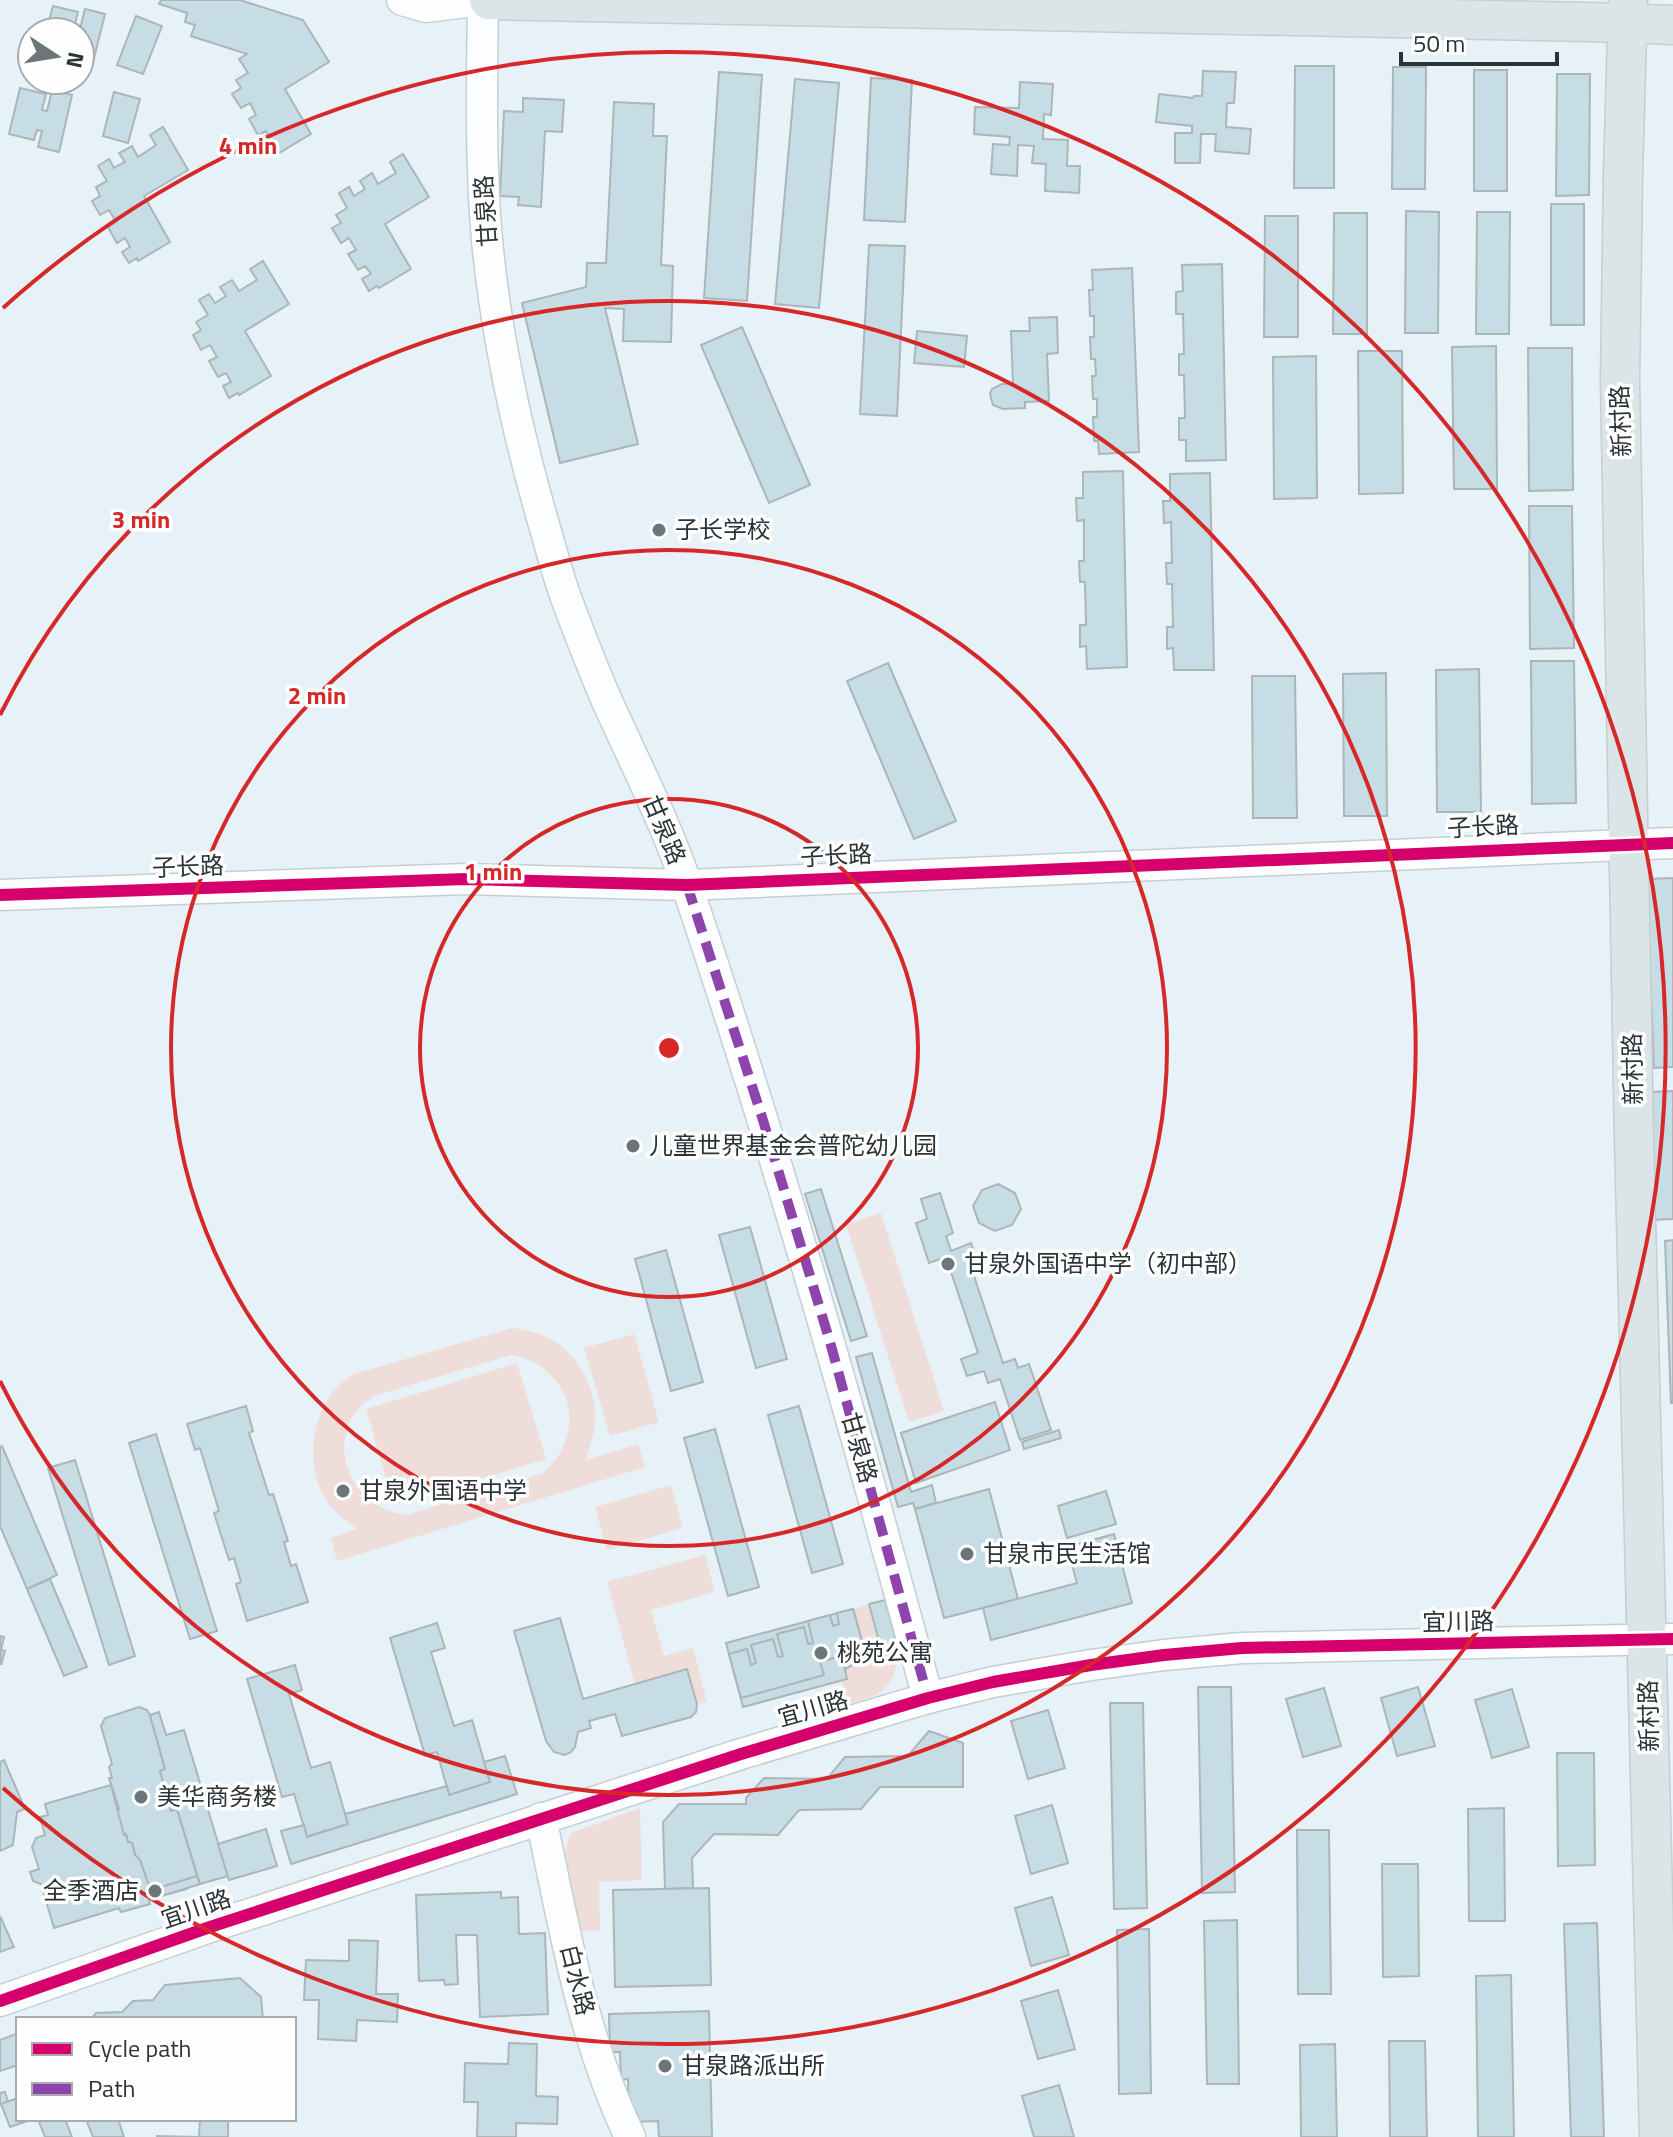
<svg xmlns="http://www.w3.org/2000/svg" width="1673" height="2137" font-family="'Titillium Web','Noto Sans SC',sans-serif">
  <rect width="100%" height="100%" fill="#e6f2f7"/>
  <g fill="#efddda" fill-rule="evenodd">
    <path d="M881 1213 944 1411 909 1422 846 1224Z"/>
    <path d="M512 1328C525 1330 537 1332 549 1338 578 1354 598 1389 595 1423 594 1435 589 1448 586 1460L638 1444 645 1467 337 1561 331 1538 357 1529C344 1519 330 1509 322 1493 307 1462 311 1420 333 1392 338 1386 345 1380 351 1375ZM511 1355C552 1362 581 1400 565 1442 561 1454 553 1463 544 1473L407 1515C355 1510 324 1449 359 1408 363 1403 369 1400 374 1396Z"/>
    <path d="M634 1334 659 1422 610 1436 584 1348Z"/>
    <path d="M517 1363 546 1459 394 1505 366 1409Z"/>
    <path d="M671 1485 683 1528 607 1550 595 1507Z"/>
    <path d="M705 1555 715 1592 651 1610 664 1656 693 1648 707 1702 697 1704 686 1669 635 1684 607 1582Z"/>
    <path d="M869 1604 884 1655 899 1651C894 1690 882 1695 847 1704L842 1680 847 1679 845 1669C870 1657 858 1629 853 1609Z"/>
    <path d="M640 1808 642 1880 599 1882 600 1931H580L565 1851 571 1833Z"/>
  </g>
  <g fill="#c6dde5" stroke="#acb6b9" stroke-width="2">
    <path d="M161 0H240L303 20 329 62 285 89 311 134 279 153 278 151 269 156 263 145 271 140 266 131 258 135 249 119 256 115 250 103 241 108 232 94 241 88 236 80 248 73 239 59 247 54 191 36 195 25 185 22 187 13 159 4Z"/>
    <path d="M53 6 78 12 74 28 80 29 85 9 105 14 91 70 80 68V32H46Z"/>
    <path d="M136 16 162 26 143 74 117 65Z"/>
    <path d="M1295 66H1334V188H1294Z"/>
    <path d="M1393 67H1426L1425 189H1392Z"/>
    <rect x="1474" y="70" width="33" height="121"/>
    <path d="M1203 71 1236 72 1234 103H1227L1226 127 1251 129 1249 154 1215 151 1216 134H1201L1200 163H1175V133H1192V126L1156 122 1159 94 1193 98 1194 96H1202Z"/>
    <path d="M719 72 762 75 747 301 704 298Z"/>
    <path d="M1557 74H1590L1589 195 1556 196Z"/>
    <path d="M871 78 912 80 905 222 864 220Z"/>
    <path d="M795 79 839 83 819 308 775 304Z"/>
    <path d="M1020 82 1053 84 1051 115 1044 114 1043 139 1068 140 1067 166H1080L1079 193 1045 191 1046 164 1032 163 1034 146 1018 145 1017 176 991 174 993 144 1009 145 1010 137 974 134 975 107 1019 108Z"/>
    <path d="M20 88 46 94 42 110 47 111 52 90 72 95 59 152 38 147 42 131 37 130 34 140 9 134Z"/>
    <path d="M114 92 140 99 128 143 103 136Z"/>
    <path d="M523 98 564 100 562 132 545 131 541 207 518 205 519 197 500 196 504 111 523 112Z"/>
    <path d="M614 102 654 104 653 136H667L661 265 673 266 671 342 623 341 624 309 605 308 638 444 560 463 522 303 586 287 587 263H606Z"/>
    <path d="M163 127 188 170 144 196 170 242 138 261 137 258 129 263 122 252 130 247 125 238 117 243 108 227 116 222 109 210 100 215 92 201 100 196 96 187 107 181 98 166 109 159 114 168 125 162 119 153 132 146 138 157 156 145 150 135Z"/>
    <path d="M403 154 429 197 385 224 411 269 379 288 377 286 369 291 362 279 371 274 365 266 358 270 348 254 356 250 349 238 341 243 332 228 341 223 336 215 347 208 339 193 349 187 354 196 365 189 360 181 372 173 378 184 396 173 390 162Z"/>
    <rect x="1551" y="204" width="33" height="121"/>
    <path d="M1406 211 1439 212 1438 333H1405Z"/>
    <path d="M1477 212H1510L1509 334H1476Z"/>
    <path d="M1334 213H1367V334H1333Z"/>
    <path d="M1265 216H1298V337H1264Z"/>
    <path d="M869 245 905 246 897 416 860 414Z"/>
    <path d="M263 261 289 304 245 331 271 376 239 395 238 393 229 398 223 386 231 382 226 373 218 377 209 361 217 357 210 345 201 350 193 335 201 330 196 322 208 315 199 300 209 294 215 303 226 296 220 287 232 280 239 291 257 280 250 269Z"/>
    <path d="M1222 264 1226 460 1186 461V440H1179V418H1185L1184 375H1179V354H1184L1183 314H1176V292L1183 291 1182 265Z"/>
    <path d="M1132 268 1139 452 1099 454 1098 441H1094L1093 417H1097V399H1093L1092 376H1096L1095 359H1091L1090 337H1094V316H1090L1089 290H1093L1092 270Z"/>
    <path d="M1057 317 1058 353 1047 354 1049 401 1025 402V408L1003 409 993 405 990 394 992 389 1002 384H1013L1011 331H1030L1029 318Z"/>
    <path d="M742 327 810 485 769 503 701 345Z"/>
    <path d="M917 331 967 336 964 367 914 363Z"/>
    <path d="M1496 346 1497 489H1454L1452 347Z"/>
    <path d="M1528 348H1572L1573 490 1529 491Z"/>
    <path d="M1358 351H1402L1403 493 1359 494Z"/>
    <path d="M1316 356 1317 498 1274 499 1273 357Z"/>
    <path d="M1123 471 1127 667 1087 669 1086 646 1080 647V625H1086L1085 582H1080L1079 561H1084V520L1077 521 1076 498H1083V472Z"/>
    <path d="M1210 473 1214 670H1174L1173 648 1167 649V627H1173L1172 584H1167L1166 563H1172L1171 522 1164 523 1163 501H1170V474Z"/>
    <path d="M1529 506H1572L1574 648 1530 649Z"/>
    <path d="M1531 661H1574L1576 803 1532 804Z"/>
    <path d="M888 663 956 821 914 839 847 681Z"/>
    <path d="M1479 669 1481 812H1437L1436 670Z"/>
    <path d="M1386 673 1387 816H1344L1343 674Z"/>
    <path d="M1252 676H1295L1297 818H1253Z"/>
    <path d="M1673 878V1067L1654 1068 1646 879Z"/>
    <path d="M1673 1091V1219L1653 1220 1648 1092Z"/>
    <path d="M998 1184 1015 1193 1021 1209 1012 1225 995 1231 979 1223 973 1206 982 1190Z"/>
    <path d="M821 1189 867 1336 851 1341 805 1194Z"/>
    <path d="M940 1193 953 1233 946 1236 951 1251 971 1243 979 1265 971 1267 1003 1363 1015 1359 1018 1368 1029 1364 1051 1430 1020 1440 1000 1379 988 1383 984 1371 967 1376 961 1359 978 1353 946 1257 929 1263 916 1223 927 1219 921 1199Z"/>
    <path d="M750 1227 787 1359 756 1368 719 1235Z"/>
    <path d="M1673 1240V1403H1671L1665 1241Z"/>
    <path d="M666 1250 703 1382 671 1391 635 1259Z"/>
    <path d="M872 1353 911 1492 932 1485 936 1503 915 1509 913 1503 898 1507 856 1357Z"/>
    <path d="M995 1402 1010 1450 916 1483 901 1433Z"/>
    <path d="M246 1406 253 1431 249 1433 269 1495 273 1494 288 1541 284 1542 291 1566 296 1564 308 1602 247 1621 236 1584 241 1582 234 1558 229 1560 214 1513 219 1511 200 1448 195 1450 187 1424Z"/>
    <path d="M799 1406 843 1564 812 1573 768 1415Z"/>
    <path d="M715 1429 759 1587 728 1596 684 1438Z"/>
    <path d="M1059 1430 1061 1438 1024 1449 1022 1442Z"/>
    <path d="M156 1434 217 1631 190 1639 129 1443Z"/>
    <path d="M2 1446 57 1575 27 1589 0 1526V1447Z"/>
    <path d="M75 1460 135 1656 109 1665 48 1468Z"/>
    <path d="M989 1489 1018 1599 944 1618 915 1509Z"/>
    <path d="M1106 1491 1116 1524 1067 1538 1058 1506Z"/>
    <path d="M1114 1534 1132 1603 991 1640 983 1608 1077 1583 1067 1547Z"/>
    <path d="M50 1579 87 1667 64 1676 27 1589Z"/>
    <path d="M885 1600 899 1651 883 1656 869 1604Z"/>
    <path d="M853 1609 862 1641 860 1642V1651L856 1660 845 1669 847 1679 743 1707 726 1643Z"/>
    <path d="M853 1609 862 1641 860 1642 858 1656 851 1666 845 1669 841 1656 820 1662 824 1675 741 1698 729 1654 747 1649 751 1665 756 1663 751 1645 773 1639 778 1657 783 1656 777 1634 804 1627 808 1644 813 1643 808 1621 830 1615 833 1626 839 1624 837 1613Z"/>
    <path d="M560 1618 583 1699 687 1669 697 1704 696 1712 691 1717 622 1736 615 1714 589 1721 591 1728 578 1732 575 1747 571 1752 565 1755 554 1752 546 1741 514 1631Z"/>
    <path d="M437 1623 445 1648 431 1652 454 1726 472 1720 490 1782 479 1786 482 1794 471 1797 469 1789 449 1795 437 1752 425 1755 390 1638Z"/>
    <path d="M0 1636 4 1637 1 1650 5 1651 1 1665Z"/>
    <path d="M295 1665 302 1690 289 1694 311 1768 330 1762 348 1824 337 1827 339 1835 329 1838 326 1830 307 1837 294 1794 282 1797 247 1679Z"/>
    <path d="M1198 1687H1231L1235 1892 1202 1893Z"/>
    <path d="M1418 1687 1435 1746 1397 1756 1381 1698Z"/>
    <path d="M1324 1688 1341 1746 1303 1757 1286 1699Z"/>
    <path d="M1512 1689 1529 1747 1492 1758 1475 1700Z"/>
    <path d="M1110 1703H1143L1147 1908 1114 1909Z"/>
    <path d="M139 1707 147 1710 150 1715 165 1769 160 1771 171 1811 177 1809 197 1876 187 1879 188 1886 187 1889 169 1894 167 1893 165 1886 155 1889 149 1886 140 1860 135 1855 132 1843 128 1842 126 1834H117L114 1829 115 1823 119 1819 117 1813 119 1809 109 1778H112L109 1767 112 1764 101 1726 105 1718Z"/>
    <path d="M1048 1710 1065 1768 1028 1779 1011 1721Z"/>
    <path d="M159 1712 166 1735 184 1730 228 1876 200 1884 177 1809 171 1811 160 1771 165 1769 150 1715Z"/>
    <path d="M929 1731 963 1743V1787H880L861 1809 799 1810 778 1835 714 1834 692 1858 693 1888 665 1889 663 1822 679 1804H746V1798L764 1778 830 1779 831 1774 845 1757 908 1756Z"/>
    <path d="M1557 1753H1594L1595 1865 1558 1866Z"/>
    <path d="M505 1756 517 1794 291 1864 281 1831 304 1825 307 1837 348 1824 345 1814 447 1786 449 1795 490 1782 484 1762Z"/>
    <path d="M4 1760 25 1809 17 1812 13 1845 0 1851V1762Z"/>
    <path d="M111 1785 124 1835 126 1834 128 1842 132 1843 135 1855 140 1860 149 1886 155 1889 197 1876 200 1884 149 1900 150 1904 121 1912 119 1908 54 1928 41 1884 33 1881 30 1872 39 1869 32 1847 36 1838 45 1835 40 1817 48 1815 45 1804Z"/>
    <path d="M1052 1805 1068 1863 1031 1874 1015 1816Z"/>
    <path d="M1504 1808 1505 1921H1469L1468 1809Z"/>
    <path d="M266 1829 277 1866 229 1880 218 1844Z"/>
    <path d="M1297 1830H1329L1331 1994H1298Z"/>
    <path d="M1382 1864H1418L1419 1976 1383 1977Z"/>
    <path d="M709 1888 711 1985 615 1987 613 1890Z"/>
    <path d="M501 1892V1898L518 1897 519 1934 545 1933 548 2014 480 2017 477 1935H456L458 1984 445 1985 444 1980 419 1981 416 1895Z"/>
    <path d="M1052 1897 1069 1955 1031 1966 1015 1908Z"/>
    <path d="M0 1916 14 1947 0 1952Z"/>
    <path d="M1237 1920 1239 2084H1207L1204 1921Z"/>
    <path d="M1597 1923 1604 2137H1571L1564 1924Z"/>
    <path d="M1149 1929 1151 2093 1119 2094 1117 1930Z"/>
    <path d="M349 1940 378 1941 376 1994H398L397 2022 357 2020 356 2041 318 2039 319 2000H304L306 1960 349 1961Z"/>
    <path d="M1511 1975 1514 2137H1478L1476 1976Z"/>
    <path d="M240 1978 261 1997 263 2019H91L96 2013 122 2012 133 2001 153 2000 165 1985Z"/>
    <path d="M1058 1990 1075 2049 1038 2059 1021 2001Z"/>
    <path d="M709 2011 712 2137H659L658 2121 629 2122 628 2079 621 2080 620 2052H610L609 2014Z"/>
    <path d="M18 2033V2065L0 2071V2040Z"/>
    <path d="M1389 2041H1425L1427 2137H1390Z"/>
    <path d="M509 2043 537 2044 536 2096 558 2097 557 2124 516 2123V2137H477L478 2102H464L465 2063 508 2064Z"/>
    <path d="M1335 2044 1337 2137H1301L1300 2045Z"/>
    <path d="M1059 2085 1074 2137H1034L1022 2096Z"/>
    <path d="M5 2092 8 2102 0 2105V2093Z"/>
    <path d="M18 2098V2119H33L10 2127 1 2104Z"/>
    <path d="M38 2119H65L72 2137H45Z"/>
    <path d="M86 2119H118L124 2137H93Z"/>
    <path d="M200 2119H228V2137H157V2136L199 2137Z"/>
  </g>
  <g fill="none" stroke-linecap="round" stroke-linejoin="round">
    <g stroke="#c5cfd3" stroke-width="33">
      <g id="minor">
        <path d="M402 0 426 7 482 0"/>
        <path d="M483 0C482 80 480 160 487 240 496 334 516 427 542 518 550 544 556 570 565 595 579 633 594 672 611 710 638 769 668 828 688 889 778 1156 855 1427 928 1698"/>
        <path d="M0 895 466 879 687 885 1673 843"/>
        <path d="M541 1818C564 1927 582 2036 630 2137"/>
        <path d="M0 2001 210 1927 741 1754 928 1698 993 1682 1091 1665 1164 1655 1242 1648 1673 1639"/>
      </g>
    </g>
    <g stroke="#c8cdd0" stroke-width="41">
      <g id="major">
        <path d="M489 0 1590 22 1673 25"/>
        <path d="M1628 0 1623 175 1620 380 1634 1139 1659 2137"/>
      </g>
    </g>
    <use href="#minor" stroke="#fbfdfe" stroke-width="30"/>
    <use href="#major" stroke="#dbe4e7" stroke-width="38"/>
    <path stroke="#8e44ad" stroke-width="10" stroke-dasharray="20 10" stroke-linecap="butt" d="M687 885 762 1117 830 1342 928 1698"/>
    <g stroke="#fefefe" stroke-width="17">
      <g id="cycleway">
        <path d="M0 895 466 879 687 885 1673 843"/>
        <path d="M0 2001 210 1927 741 1754 928 1698 993 1682 1091 1665 1164 1655 1242 1648 1673 1639"/>
      </g>
    </g>
    <use href="#cycleway" stroke="#d6006c" stroke-width="12"/>
  </g>
  <g fill="none" stroke="#d62828" stroke-width="4">
    <circle cx="669" cy="1048" r="249"/>
    <circle cx="669" cy="1048" r="498"/>
    <path d="M0 715A747 747 0 1 1 0 1381"/>
    <path d="M3 308A996 996 0 1 1 3 1788"/>
  </g>
  <g fill="#6c767a" stroke="#fefefe" stroke-width="3">
    <circle cx="659" cy="530" r="8"/>
    <circle cx="633" cy="1146" r="8"/>
    <circle cx="948" cy="1264" r="8"/>
    <circle cx="343" cy="1491" r="8"/>
    <circle cx="967" cy="1554" r="8"/>
    <circle cx="821" cy="1653" r="8"/>
    <circle cx="141" cy="1797" r="8"/>
    <circle cx="155" cy="1891" r="8"/>
    <circle cx="665" cy="2066" r="8"/>
  </g>
  <g text-anchor="middle" stroke-width="7" stroke-linejoin="round" paint-order="stroke">
    <g font-size="24" fill="#2b3337" stroke="#fefefe">
      <text transform="translate(486 211) rotate(-94)" y="8">甘泉路</text>
      <text transform="translate(1621 421) rotate(-92)" y="8">新村路</text>
      <text transform="translate(1483 827) rotate(-3)" y="8">子长路</text>
      <text transform="translate(664 830) rotate(67)" y="8">甘泉路</text>
      <text transform="translate(836 856) rotate(-3)" y="8">子长路</text>
      <text transform="translate(188 867) rotate(-2)" y="8">子长路</text>
      <text transform="translate(1633 1069) rotate(-91)" y="8">新村路</text>
      <text transform="translate(859 1448) rotate(74)" y="8">甘泉路</text>
      <text transform="translate(1458 1622) rotate(-1)" y="8">宜川路</text>
      <text transform="translate(813 1709) rotate(-16)" y="8">宜川路</text>
      <text transform="translate(1649 1716) rotate(-91)" y="8">新村路</text>
      <text transform="translate(196 1909) rotate(-19)" y="8">宜川路</text>
      <text transform="translate(577 1980) rotate(76)" y="8">白水路</text>
    </g>
    <g font-size="24" fill="#2b3337" stroke="#fefefe" text-anchor="start">
      <text x="675" y="538">子长学校</text>
      <text x="649" y="1154">儿童世界基金会普陀幼儿园</text>
      <text x="964" y="1272">甘泉外国语中学（初中部）</text>
      <text x="359" y="1499">甘泉外国语中学</text>
      <text x="983" y="1562">甘泉市民生活馆</text>
      <text x="837" y="1661">桃苑公寓</text>
      <text x="157" y="1805">美华商务楼</text>
      <text x="139" y="1899" text-anchor="end">全季酒店</text>
      <text x="681" y="2074">甘泉路派出所</text>
    </g>
  </g>
  <circle cx="669" cy="1048" r="12" fill="#d62828" stroke="#fefefe" stroke-width="4"/>
  <g font-size="24" text-anchor="middle" font-weight="bold" fill="#d62828" stroke="#fefefe" stroke-width="7" stroke-linejoin="round" paint-order="stroke">
    <text x="248" y="154">4 min</text>
    <text x="141" y="528">3 min</text>
    <text x="317" y="704">2 min</text>
    <text x="493" y="880">1 min</text>
  </g>
  <rect x="16" y="2017" width="280" height="104" fill="#fefefe" stroke="#aaadae" stroke-width="2"/>
  <rect x="32" y="2043" width="40" height="12" fill="#d6006c" stroke="#aaadae" stroke-width="2"/>
  <text x="88" y="2057" font-size="24" fill="#2b3337">Cycle path</text>
  <rect x="32" y="2083" width="40" height="12" fill="#8e44ad" stroke="#aaadae" stroke-width="2"/>
  <text x="88" y="2097" font-size="24" fill="#2b3337">Path</text>
  <g transform="translate(56 56) rotate(102)"><circle r="38" fill="#fefefe" stroke="#aaadae" stroke-width="2"/>
  <path d="M0-6L14 30L0 20L-14 30Z" fill="#6c767a"/>
  <text y="-12" font-size="22" font-weight="bold" text-anchor="middle" fill="#2b3337">N</text>
  </g>
  <path d="M1401 52v12h156v-12" fill="none" stroke="#2b3337" stroke-width="4"/>
  <text x="1413" y="52" font-size="24" fill="#2b3337" stroke="#fefefe" stroke-width="6" paint-order="stroke">50 m</text>
</svg>
